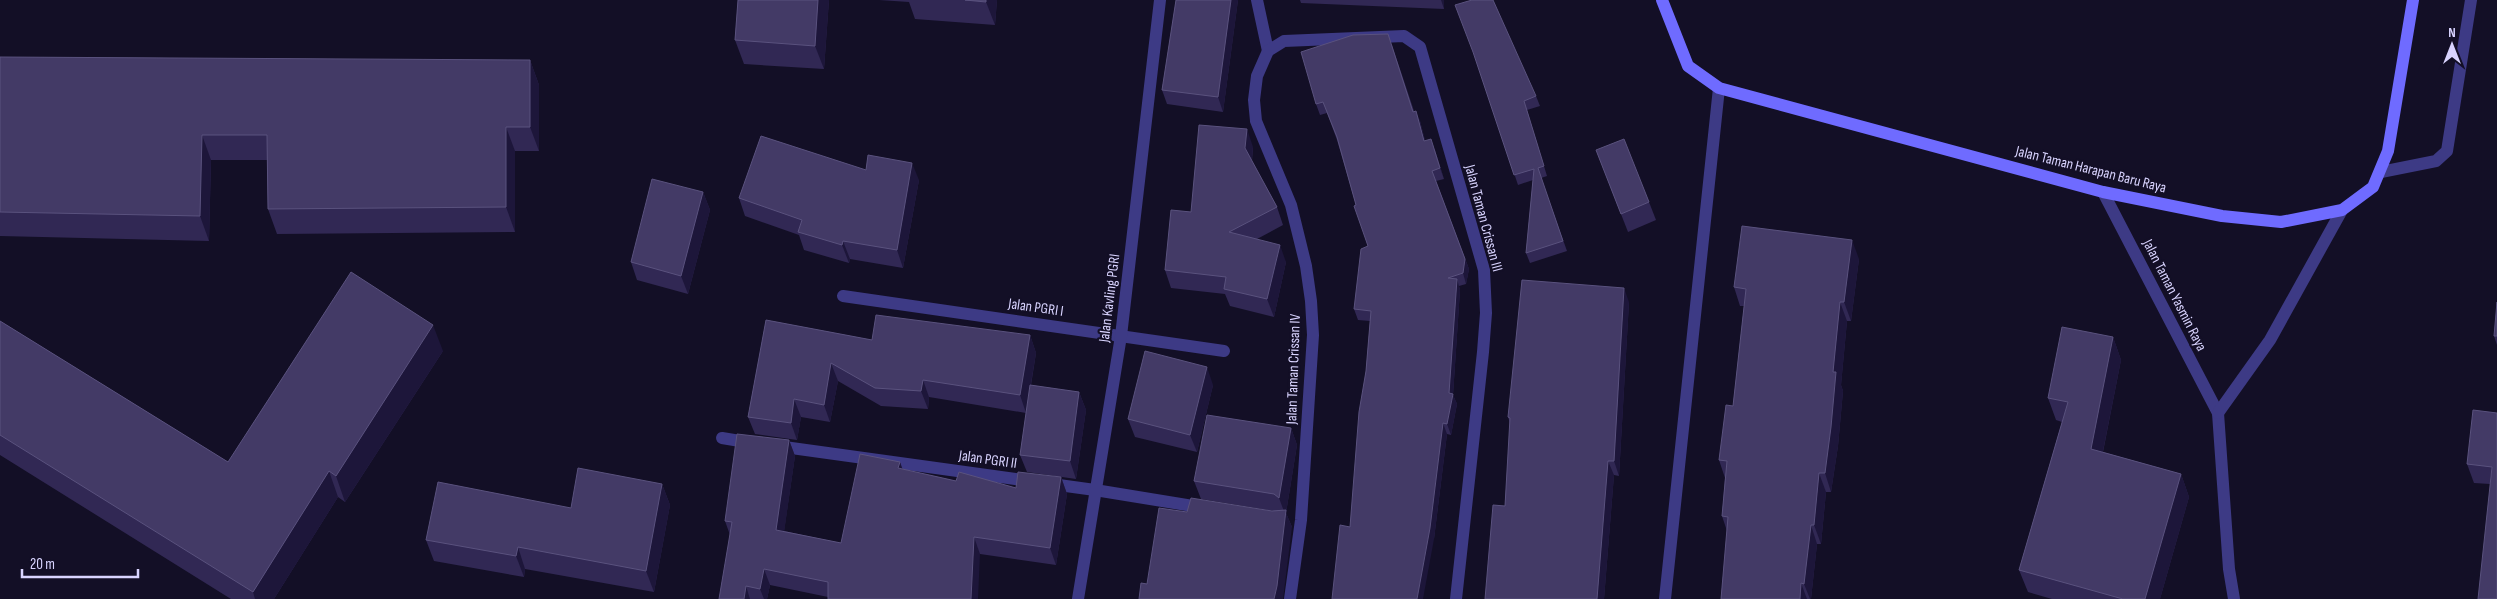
<svg xmlns="http://www.w3.org/2000/svg" width="2497" height="599" font-family="'Sofia Sans Condensed',sans-serif">
  <rect width="100%" height="100%" fill="#130f26"/>
  <g fill="none" stroke-linecap="round" stroke-linejoin="round">
    <g stroke="#3d3a85" stroke-width="12">
      <path d="M1257 0 1268 51"/>
      <path d="M2381 172 2436 161 2447 151 2471 0"/>
      <path d="M2103 192 2218 413 2229 569 2234 599"/>
      <path d="M843 296 1224 351"/>
      <path d="M2218 413 2270 340 2342 210"/>
      <path d="M722 438 752 443"/>
      <path d="M777 446 1095 490 1205 508"/>
      <path d="M1078 599 1121 336 1160 0"/>
      <path d="M1290 599 1301 520 1313 335 1311 301 1306 266 1291 205 1256 121 1254 100 1257 76 1268 51 1284 41 1404 36 1420 47 1484 270 1486 313 1483 352 1456 599"/>
      <path d="M1665 599 1719 88"/>
    </g>
    <path stroke="#6f6bff" stroke-width="12" d="M1662 0 1688 66 1719 88 2103 192 2222 216 2281 222 2342 210 2373 187 2388 151 2413 0"/>
  </g>
  <g fill="#312854">
    <path d="M738 0H829L824 69 744 64 735 40Z"/>
    <path d="M879 0H997L995 25 915 19 909 2Z"/>
    <path d="M1176 0H1238L1223 112 1167 104 1162 90Z"/>
    <path d="M1300 0H1444V9L1301 3Z"/>
    <path d="M1392 45 1414 111 1420 121 1425 141 1435 150 1444 179 1436 181 1469 269 1466 284 1459 286 1460 290 1453 395 1457 404 1451 435 1447 434 1434 539 1350 527 1366 371 1370 321 1358 320 1354 309 1368 246 1337 140 1327 113 1320 115 1316 104Z"/>
    <path d="M0 57 530 60 539 85V151H515V232L277 234 268 209 267 160H211L209 241 0 236Z"/>
    <path d="M1475 57 1536 96 1540 106 1527 110 1547 176 1541 178 1567 251 1530 263 1526 253 1533 180 1518 185Z"/>
    <path d="M1253 147 1252 161 1277 207 1283 225 1257 239 1286 262 1274 317 1230 306 1225 294 1171 288 1165 270 1191 212Z"/>
    <path d="M1596 150 1649 202 1656 220 1628 232Z"/>
    <path d="M866 170 919 180 903 268 850 259 849 263 804 250 799 235 745 216 739 198Z"/>
    <path d="M703 192 710 210 688 294 637 280 631 262Z"/>
    <path d="M1859 259 1851 321H1847L1841 385 1843 391 1838 446 1831 492H1826L1821 544H1817L1811 599H1721L1727 531 1722 516 1725 478 1719 460 1733 406 1744 306H1740L1734 287Z"/>
    <path d="M1629 302 1619 476 1614 475 1604 599H1485L1505 506 1510 423 1508 417Z"/>
    <path d="M2497 302V345L2494 336Z"/>
    <path d="M766 320 872 340 1030 335 1036 353 1031 385 1079 392 1086 410 1076 479 1027 472 1020 455 1026 413 929 397 928 409 881 406 838 381 830 422 801 417 797 440 755 434 748 417Z"/>
    <path d="M0 321 228 462 443 351 345 502 338 497 274 599H231L0 455Z"/>
    <path d="M2113 337 2121 360 2103 452 2181 474 2189 497 2160 599H2052L2028 592 2019 570 2062 422 2056 420 2048 398Z"/>
    <path d="M1213 385 1197 452 1135 437 1128 419Z"/>
    <path d="M2497 413 2490 484 2474 483 2467 464Z"/>
    <path d="M1291 428 1297 445 1286 513 1292 527 1147 584 1187 512 1274 511 1201 499 1194 481Z"/>
    <path d="M789 440 795 456 784 531 841 543 900 462 902 469 956 481 1016 488 1061 477 1067 494 1056 565 980 554 828 597 770 585 767 599H719L730 535 725 521Z"/>
    <path d="M662 484 670 505 654 592 525 569 524 577 434 561 426 540 571 508Z"/>
  </g>
  <g fill="#1d163a">
    <path d="M818 0H829L824 69 815 46Z"/>
    <path d="M986 0H997L995 25 986 2Z"/>
    <path d="M1231 0H1238L1223 112 1218 97Z"/>
    <path d="M1441 0H1444V9Z"/>
    <path d="M530 60 539 85V151L530 127Z"/>
    <path d="M1416 111 1420 121 1428 151 1424 141Z"/>
    <path d="M506 127 515 151V232L506 207Z"/>
    <path d="M1247 129 1253 147 1251 166 1245 148Z"/>
    <path d="M202 135 211 160 209 241 200 216Z"/>
    <path d="M1431 139 1435 150 1444 179 1440 168Z"/>
    <path d="M912 163 919 180 903 268 897 250Z"/>
    <path d="M703 192 710 210 688 294 681 276Z"/>
    <path d="M1852 240 1859 259 1851 321 1844 302Z"/>
    <path d="M843 241 850 259 849 263 842 245Z"/>
    <path d="M1280 245 1286 262 1274 317 1267 299Z"/>
    <path d="M1465 259 1469 269 1466 284 1463 273Z"/>
    <path d="M1457 279 1460 290 1453 395 1457 404 1451 435 1447 424Z"/>
    <path d="M1624 288 1629 302 1619 476 1614 461Z"/>
    <path d="M1840 302 1847 321 1841 385 1843 391 1838 446 1831 492 1825 473 1833 372Z"/>
    <path d="M433 325 443 351 345 502 336 476Z"/>
    <path d="M1030 335 1036 353 1026 413 1020 395Z"/>
    <path d="M2113 337 2121 360 2099 471 2091 449Z"/>
    <path d="M831 363 838 381 830 422 824 405Z"/>
    <path d="M1207 367 1213 385 1197 452 1190 435Z"/>
    <path d="M923 380 929 397 928 409 921 391Z"/>
    <path d="M1079 392 1086 410 1076 479 1070 461Z"/>
    <path d="M794 399 801 417 797 440 791 423Z"/>
    <path d="M1443 423 1447 434 1434 539 1423 599H1417Z"/>
    <path d="M1291 428 1297 445 1286 513 1292 527 1283 599H1274L1285 514 1279 498Z"/>
    <path d="M789 440 795 456 782 547 776 530Z"/>
    <path d="M1608 461 1614 475 1604 599H1597Z"/>
    <path d="M900 462 906 479 898 468Z"/>
    <path d="M329 471 338 497 274 599H255L253 592Z"/>
    <path d="M1819 473 1826 492 1821 544 1814 525Z"/>
    <path d="M2181 474 2189 497 2160 599H2145Z"/>
    <path d="M1061 477 1067 494 1056 565 1050 548Z"/>
    <path d="M662 484 670 505 654 592 646 571Z"/>
    <path d="M1811 525 1817 544 1811 599H1810L1804 584Z"/>
    <path d="M974 537 980 554 978 599H971Z"/>
    <path d="M518 547 525 569 524 577 516 556Z"/>
    <path d="M764 569 770 585 767 599H764L760 589Z"/>
    <path d="M1801 583 1807 599H1800Z"/>
    <path d="M746 586 750 599H744Z"/>
  </g>
  <g fill="#433a66" stroke="#5a527e">
    <path d="M738 0H818L815 46 735 40Z"/>
    <path d="M965 0H986V2Z"/>
    <path d="M1176 0H1231L1218 97 1162 90Z"/>
    <path d="M1472 0H1493L1536 96 1524 101 1544 166 1538 168 1563 241 1526 253 1534 169 1514 175 1473 52 1455 5Z"/>
    <path d="M1388 34 1413 112 1416 111 1424 141 1431 139 1440 168 1432 171 1465 259 1463 273 1448 278 1457 279 1449 393 1453 394 1447 424 1443 423 1430 528 1417 599H1332L1340 525 1350 527 1359 412 1366 371 1371 311 1354 309 1361 249 1368 246 1354 206 1356 205 1337 137 1323 102 1316 104 1301 52 1353 35Z"/>
    <path d="M0 57 530 60V127H506V207L268 209 267 135H202L200 216 0 212Z"/>
    <path d="M1199 125 1247 129 1245 148 1277 207 1229 232 1280 245 1267 299 1224 289 1226 277 1165 270 1171 210 1191 212Z"/>
    <path d="M761 136 866 170 868 155 912 163 897 250 843 241 842 245 798 232 802 220 739 198Z"/>
    <path d="M1624 139 1649 202 1621 214 1596 150Z"/>
    <path d="M652 179 703 192 681 276 631 262Z"/>
    <path d="M1742 226 1852 240 1844 302H1840L1833 372H1836L1831 427 1825 473H1819L1814 525H1811L1804 584 1801 583 1800 599H1721L1728 517 1722 516 1727 461 1719 460 1726 405 1733 406 1746 289 1734 287Z"/>
    <path d="M351 272 433 325 336 476 329 471 253 592 0 435V321L228 462Z"/>
    <path d="M1522 280 1624 288 1614 461H1608L1597 599H1485L1493 505 1505 506 1510 418 1508 417Z"/>
    <path d="M2497 302V336H2494Z"/>
    <path d="M876 315 1030 335 1020 395 923 380 921 391 875 388 831 363 824 405 794 399 791 423 748 417 766 320 872 340Z"/>
    <path d="M2062 327 2113 337 2091 449 2181 474 2145 599H2123L2019 570 2068 402 2048 398Z"/>
    <path d="M1145 351 1207 367 1190 435 1128 419Z"/>
    <path d="M1030 385 1079 392 1070 461 1020 455Z"/>
    <path d="M2473 410 2497 413V599H2478L2492 467 2467 464Z"/>
    <path d="M1207 415 1291 428 1279 498 1274 494 1194 481Z"/>
    <path d="M737 434 789 440 776 530 841 543 860 454 900 462 898 468 956 481 959 472 1016 488 1018 472 1061 477 1050 548 974 537 971 599H828V582L764 569 760 589 746 586 744 599H719L732 522 725 521Z"/>
    <path d="M578 468 662 484 646 571 518 547 516 556 426 540 438 482 571 508Z"/>
    <path d="M1191 498 1272 511 1286 510 1277 586 1274 599H1139L1141 583 1147 584 1159 508 1187 512Z"/>
  </g>
  <g text-anchor="middle" stroke-width="4.5" stroke-linejoin="round" paint-order="stroke">
    <g font-size="15" fill="#d9d4ff" stroke="#130f26">
      <text transform="translate(2091 169) rotate(14)" y="5">Jalan Taman Harapan Baru Raya</text>
      <text transform="translate(1484 218) rotate(75)" y="5">Jalan Taman Crissan III</text>
      <text transform="translate(2175 295) rotate(63)" y="5">Jalan Taman Yasmin Raya</text>
      <text transform="translate(1109 298) rotate(-83)" y="5">Jalan Kavling PGRI</text>
      <text transform="translate(1036 307) rotate(8)" y="5">Jalan PGRI I</text>
      <text transform="translate(1293 369) rotate(-88)" y="5">Jalan Taman Crissan IV</text>
      <text transform="translate(988 459) rotate(8)" y="5">Jalan PGRI II</text>
    </g>
  </g>
  <g transform="translate(2452 45)" stroke="#130f26" stroke-width="4" paint-order="stroke">
  <path d="M0-4L9 19L0 12L-9 19Z" fill="#d9d4ff"/>
  <text y="-8" font-size="14" font-weight="bold" text-anchor="middle" fill="#d9d4ff">N</text>
  </g>
  <path d="M22 569v8h116v-8" fill="none" stroke="#d9d4ff" stroke-width="2.5"/>
  <text x="30" y="569" font-size="15" fill="#d9d4ff" stroke="#130f26" stroke-width="4" paint-order="stroke">20 m</text>
</svg>
